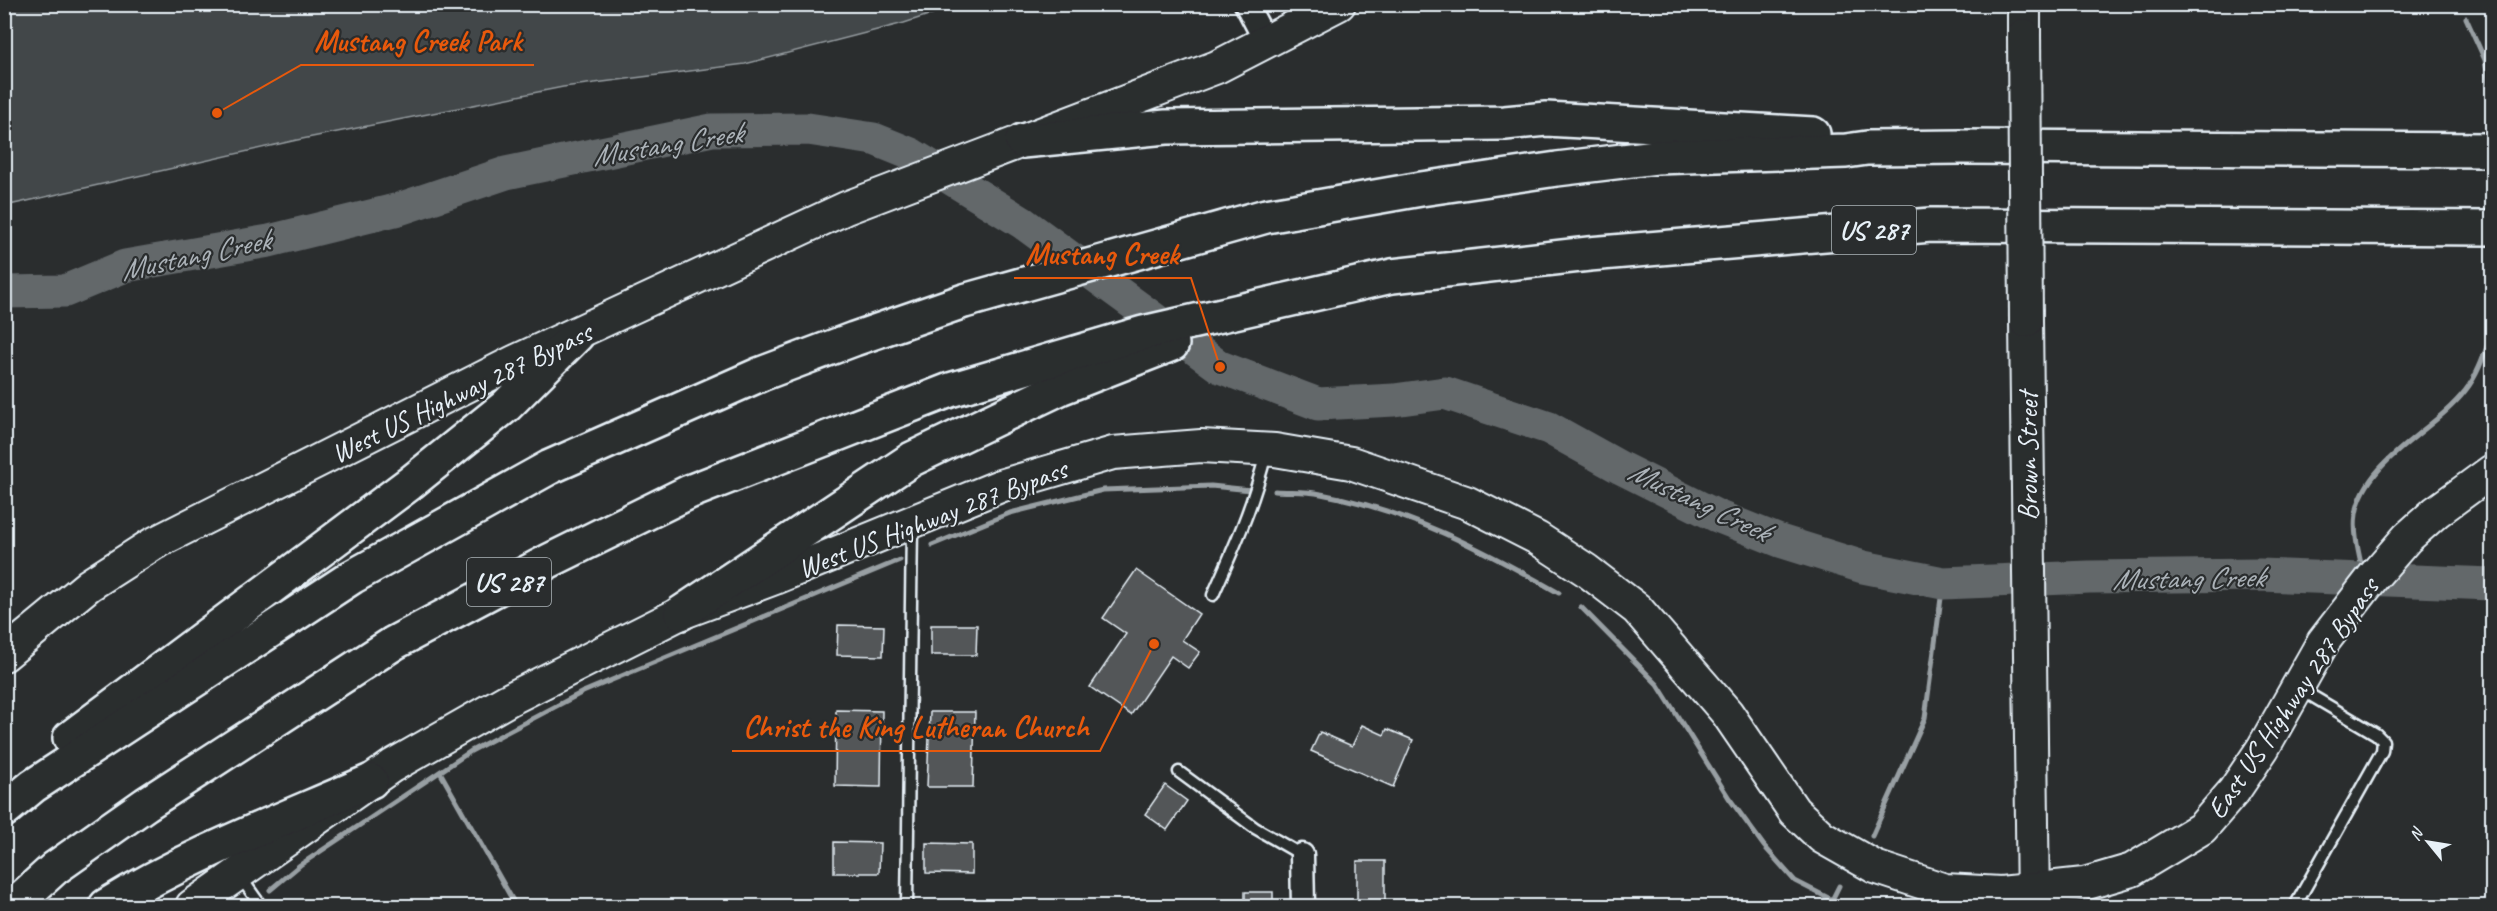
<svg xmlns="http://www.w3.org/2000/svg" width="2497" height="911" font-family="Caveat,sans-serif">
  <rect width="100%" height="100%" fill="#2a2d2e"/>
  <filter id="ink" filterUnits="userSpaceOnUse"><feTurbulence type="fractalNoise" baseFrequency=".0167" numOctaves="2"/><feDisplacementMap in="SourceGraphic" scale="12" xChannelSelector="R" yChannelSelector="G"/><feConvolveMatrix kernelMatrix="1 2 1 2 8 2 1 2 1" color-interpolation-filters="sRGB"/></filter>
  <g filter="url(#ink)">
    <path fill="#424648" stroke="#959ca0" stroke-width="1.5" d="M4 5 5 4 959 5 904 23 745 64 563 87 297 140 5 206Z"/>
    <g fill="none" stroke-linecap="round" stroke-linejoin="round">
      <g stroke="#989fa3" stroke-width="5">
        <path d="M2466 18 2485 60 2492 103"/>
        <path d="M1275 491C1290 492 1307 491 1321 494 1407 510 1484 550 1559 593"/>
        <path d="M932 545 1010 513 1103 490 1211 486 1251 490"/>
        <path d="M2363 573C2359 554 2353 533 2356 514 2365 460 2434 431 2465 391 2479 374 2485 352 2492 332"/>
        <path d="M1581 607 1658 685 1729 798 1764 846 1795 881 1844 906"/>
        <path d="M440 772 516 906"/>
        <path d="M1872 836 1925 718 1943 583"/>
        <path d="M270 890 300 865 471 751 583 692 900 560"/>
        <path d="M1832 900 1839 886"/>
      </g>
      <path stroke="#63686b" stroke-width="33" d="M4 292 65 291 125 266 269 241 399 209 506 173 712 130 808 129 874 139 911 154 1023 223 1220 367 1318 404 1394 400 1445 393 1549 428 1621 468 1717 516 1780 541 1863 567 1943 583 2089 577 2260 575 2492 584"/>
    </g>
    <g fill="#535759" stroke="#e8f1f8" stroke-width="1.5">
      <path d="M1136 570 1199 614 1182 640 1200 652 1188 668 1171 656 1131 715 1090 687 1126 634 1103 618Z"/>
      <path d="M838 625 884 626 883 656 837 655Z"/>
      <path d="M931 625H977L976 655H931Z"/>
      <path d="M836 710 882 711 881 787 835 786Z"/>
      <path d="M930 712H975L973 787H927Z"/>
      <path d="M1362 725 1384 735 1387 729 1413 740 1393 787 1311 751 1320 732 1352 746Z"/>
      <path d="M1165 785 1187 801 1167 830 1145 814Z"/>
      <path d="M834 842 880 843 879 873H834Z"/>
      <path d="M926 843 972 844V874L926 873Z"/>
      <path d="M1357 861H1385V904L1357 905Z"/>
      <rect x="1245" y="892" width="28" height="14"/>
    </g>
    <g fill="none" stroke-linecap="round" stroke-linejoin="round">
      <g stroke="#e8f1f8" stroke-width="15">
        <g id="service">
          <path d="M1213 595C1234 548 1254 503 1266 453"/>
          <path d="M1179 772 1255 828 1302 855"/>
          <path d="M239 875 261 906"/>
          <path d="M907 906 912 526"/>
          <path d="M2295 906 2382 751 2383 741 2376 734 2300 689"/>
        </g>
      </g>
      <g stroke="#e8f1f8" stroke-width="27">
        <g id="minor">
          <path d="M1246 4 1266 42"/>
          <path d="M1302 855 1303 906"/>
        </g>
      </g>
      <g stroke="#e8f1f8" stroke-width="36">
        <g id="secondary">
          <path d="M2024 4V35"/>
          <path d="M2026 321 2033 906"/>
          <path d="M4 655 89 585 153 544 514 362 846 208 1217 67 1339 4"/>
          <path d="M192 906 392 766 508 700 681 613 775 578 1000 486 1113 453 1201 446 1275 450 1351 463 1468 503 1537 538 1586 570 1637 609 1727 713 1794 811 1822 837 1875 867 1945 890 2001 893 2084 884 2132 870 2202 828 2234 791 2263 748 2323 642 2374 576 2407 538 2436 512 2492 471"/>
        </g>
      </g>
      <g stroke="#e8f1f8" stroke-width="38">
        <g id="motorway">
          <path d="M1022 141 1166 127 1505 123 1546 119 1813 134"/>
          <path d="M681 613 912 459 1060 388 1172 344"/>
          <path d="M70 738 409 484 506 406 577 335"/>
          <path d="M4 810 33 786 352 577 550 467 761 374 854 339 964 301 1266 216 1421 189 1557 169 1656 157 1846 151 1867 148 1963 147 2492 150"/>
          <path d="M13 906 55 868 146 804 394 643 549 561 689 492 950 390 1143 333 1392 276 1589 254 1931 225 2492 228"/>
          <path d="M106 906C188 855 282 820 371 781"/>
        </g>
      </g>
      <use href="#service" stroke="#2a2d2e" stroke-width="10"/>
      <use href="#minor" stroke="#2a2d2e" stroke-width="22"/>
      <use href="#secondary" stroke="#2a2d2e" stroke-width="32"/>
      <use href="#motorway" stroke="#2a2d2e" stroke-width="33"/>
      <g stroke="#e8f1f8" stroke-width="36" stroke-linecap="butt">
        <path id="secondary-bridge" d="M2024 35 2026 321"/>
      </g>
      <use href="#secondary-bridge" stroke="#2a2d2e" stroke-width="32"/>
    </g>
  </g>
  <g text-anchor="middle" stroke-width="4.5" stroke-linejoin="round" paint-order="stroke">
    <g fill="#2a2d2e" stroke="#afb6bb" stroke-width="1.5">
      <rect x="1832" y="206" width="84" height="48" rx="4.5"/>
      <rect x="467" y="558" width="84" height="48" rx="4.5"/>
    </g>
    <g font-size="27" font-weight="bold" fill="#e8f1f8">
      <text x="1874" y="239">US 287</text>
      <text x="509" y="591">US 287</text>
    </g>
    <g font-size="28" fill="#e8f1f8" stroke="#2a2d2e">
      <text transform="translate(461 392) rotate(-26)" y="10">West US Highway 287 Bypass</text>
      <text transform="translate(2027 456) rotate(-90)" y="10">Brown Street</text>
      <text transform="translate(932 518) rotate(-21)" y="10">West US Highway 287 Bypass</text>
      <text transform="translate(2292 698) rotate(-56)" y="10">East US Highway 287 Bypass</text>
    </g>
    <g font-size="30" font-style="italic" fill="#acb3b9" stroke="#2a2d2e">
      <text transform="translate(667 144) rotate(-9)" y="10">Mustang Creek</text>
      <text transform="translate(195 255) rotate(-12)" y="10">Mustang Creek</text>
      <text transform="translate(1699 501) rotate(25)" y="10">Mustang Creek</text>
      <text transform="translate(2188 578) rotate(-1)" y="10">Mustang Creek</text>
    </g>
  </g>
  <path fill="none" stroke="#e8590c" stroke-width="2" d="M217 113L301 65H534M1220 367L1191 278H1014M1154 644L1100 751H732"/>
  <g fill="#e8590c" stroke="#2a2d2e" stroke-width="2">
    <circle cx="217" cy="113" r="6"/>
    <circle cx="1220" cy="367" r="6"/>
    <circle cx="1154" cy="644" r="6"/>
  </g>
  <g font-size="30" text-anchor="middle" font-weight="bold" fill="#e8590c" stroke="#2a2d2e" stroke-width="4.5" stroke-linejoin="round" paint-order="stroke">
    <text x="418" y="51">Mustang Creek Park</text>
    <text x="1102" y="264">Mustang Creek</text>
    <text x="916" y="737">Christ the King Lutheran Church</text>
  </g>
  <rect width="2497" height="911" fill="none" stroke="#2a2d2e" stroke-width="24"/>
  <rect x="12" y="12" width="2473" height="887" fill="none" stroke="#e8f1f8" stroke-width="2" filter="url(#ink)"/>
  <g transform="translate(2428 842) rotate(300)" stroke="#2a2d2e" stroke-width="4.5" paint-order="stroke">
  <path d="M0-4.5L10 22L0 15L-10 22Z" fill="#e8f1f8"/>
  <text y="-9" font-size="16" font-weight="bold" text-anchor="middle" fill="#e8f1f8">N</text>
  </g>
</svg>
